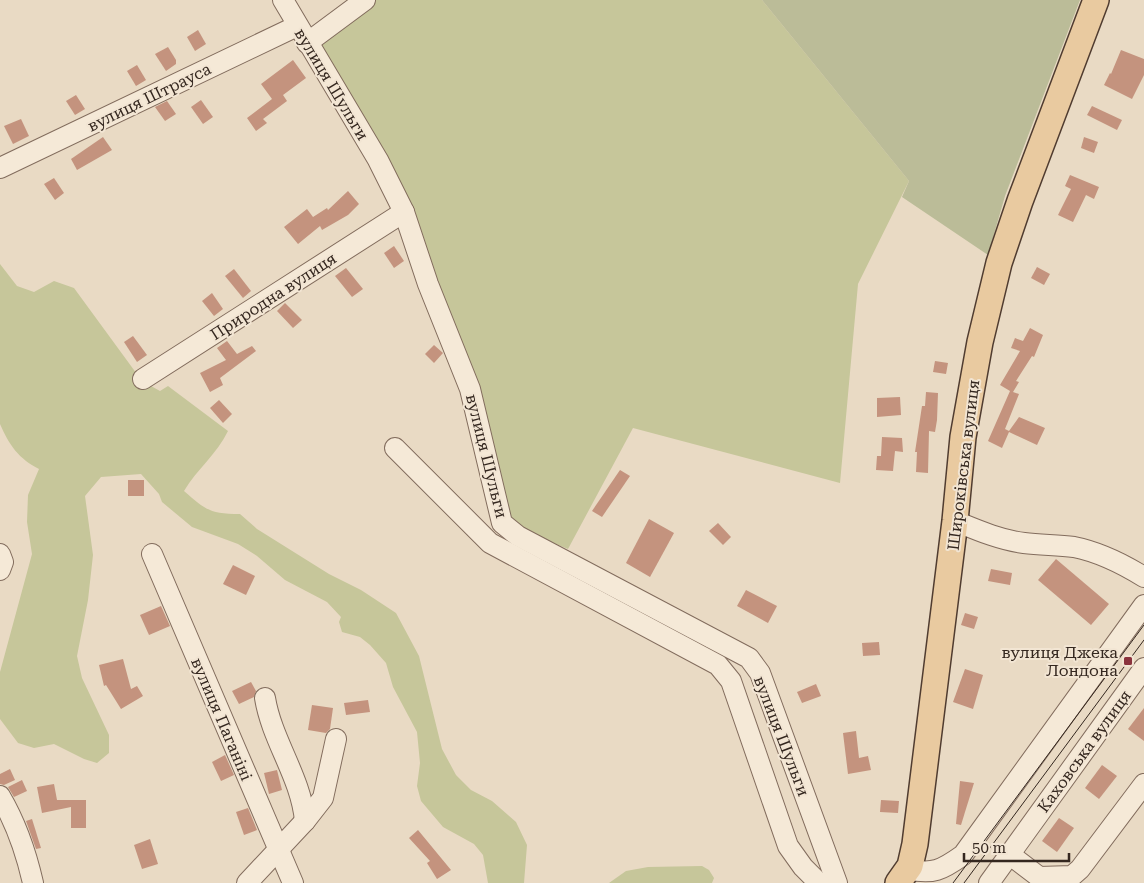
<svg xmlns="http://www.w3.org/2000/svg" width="1144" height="883" font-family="'Roboto Serif',serif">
  <rect width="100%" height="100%" fill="#e9dac4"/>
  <g fill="#c6c69a">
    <path d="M376 0H762L909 181 858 284 840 483 633 428 568 549 522 530 508 518 475 385 315 45Z"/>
    <path d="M0 264 17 286 34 292 54 281 74 288 142 381 160 391 168 386 228 431C217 454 197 469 184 491 206 510 210 514 240 514L257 529 329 574 361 590 396 613 419 656 442 749 456 775 471 790 492 801 516 822 527 845 524 883H488L483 855 474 844 443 827 421 801 417 786 420 763 417 732 393 687 386 663 370 645 360 637 342 632 339 622 341 617 327 602 285 580 257 556 238 544 192 527 162 502 159 494 141 474 101 477 85 496 93 555 88 600 77 656 82 678 109 735V753L97 763 84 759 54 744 34 748 18 743 0 719V672L32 554 27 522 28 495 39 469C19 459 9 445 0 424Z"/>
    <path d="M702 866 709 870 714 878 712 883H609L626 871 648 867Z"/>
  </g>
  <path fill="#bbbc98" d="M762 0H1080L1005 196 988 255 902 197 909 181Z"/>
  <g fill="#c4937e">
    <path d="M198 30 206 44 195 51 187 37Z"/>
    <path d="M168 47 176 60V64L166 71 155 54Z"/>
    <path d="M1121 50 1144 59V75L1132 99 1104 85 1110 73 1111 74Z"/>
    <path d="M293 60 306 78 283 95 287 101 263 119 267 123 256 131 247 118 272 99 261 84Z"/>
    <path d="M137 65 146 80 136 86 127 71Z"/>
    <path d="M76 95 85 109 75 115 66 101Z"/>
    <path d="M201 100 213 117 203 124 191 107Z"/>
    <path d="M167 101 176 114 165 121 155 107Z"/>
    <path d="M1092 106 1122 120 1117 130 1087 115Z"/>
    <path d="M21 119 29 136 13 144 4 126Z"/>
    <path d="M103 137 112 150 77 170 71 159Z"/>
    <path d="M1084 137 1098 142 1094 153 1081 148Z"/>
    <path d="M1070 175 1099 187 1094 199 1086 195 1073 222 1058 215 1071 189 1065 186Z"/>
    <path d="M54 178 64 193 55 200 44 184Z"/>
    <path d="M348 191 359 204 348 215 322 230 320 226 298 244 284 227 307 209 313 217 327 208 328 210Z"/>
    <path d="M394 246 404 261 394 268 384 253Z"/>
    <path d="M1037 267 1050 274 1044 285 1031 278Z"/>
    <path d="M346 268 363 289 352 297 335 276Z"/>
    <path d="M234 269 251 291 243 298 225 276Z"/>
    <path d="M212 293 223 309 214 316 202 301Z"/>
    <path d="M285 303 302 320 293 328 277 311Z"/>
    <path d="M1030 328 1043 335 1034 357 1032 356 1016 381 1019 382 1013 392 1019 394 1005 429 1009 431 1019 417 1045 428 1037 445 1009 432 1002 448 988 441 1010 391 1000 385 1020 351 1011 348 1015 338 1023 341Z"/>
    <path d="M133 336 147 355 137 362 124 342Z"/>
    <path d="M227 341 237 354 252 346 256 351 220 378 223 385 210 392 200 373 226 360 217 348Z"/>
    <path d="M434 345 443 353 434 363 425 354Z"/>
    <path d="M935 361 948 363 946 374 933 372Z"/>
    <path d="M926 392 938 393 937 420 935 432 929 431 928 473 916 472 917 452H915L922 406H925Z"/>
    <path d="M900 397 901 415 877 417V398Z"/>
    <path d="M219 400 232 414 223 423 210 408Z"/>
    <path d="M882 437 902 438 903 452 895 451 893 471 876 470 877 456H881Z"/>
    <path d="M620 470 630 476 602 517 592 511Z"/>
    <rect x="128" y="480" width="16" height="16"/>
    <path d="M649 519 674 533 650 577 626 563Z"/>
    <path d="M718 523 731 537 723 545 709 531Z"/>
    <path d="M1056 559 1109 604 1091 625 1038 580Z"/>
    <path d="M233 565 255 576 246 595 223 584Z"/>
    <path d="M991 569 1012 573 1010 585 988 581Z"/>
    <path d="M746 590 777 606 768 623 737 606Z"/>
    <path d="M161 606 170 626 149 635 140 615Z"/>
    <path d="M965 613 978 617 974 629 961 625Z"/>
    <path d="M879 642 880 655 863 656 862 643Z"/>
    <path d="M123 659 131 689 137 686 143 696 121 709 106 685 104 686 99 665Z"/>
    <path d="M965 669 983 675 973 709 953 702Z"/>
    <path d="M251 682 256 691 254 697 239 704 232 691Z"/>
    <path d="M816 684 821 696 802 703 797 692Z"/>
    <path d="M368 700 370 712 346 715 344 703Z"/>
    <path d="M312 705 333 708 330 729 326 733 308 730Z"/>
    <path d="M1144 708V741L1128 729Z"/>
    <path d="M856 731 859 758 868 756 871 770 848 774 843 733Z"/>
    <path d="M225 755 234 775 221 781 212 762Z"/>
    <path d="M1102 765 1117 776 1099 799 1085 788Z"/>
    <path d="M10 769 15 780 4 785 0 784V774Z"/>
    <path d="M277 770 282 790 269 794 264 773Z"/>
    <path d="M22 780 27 791 14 797 8 787Z"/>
    <path d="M960 781 974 783 961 825 956 824Z"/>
    <path d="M54 784 57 800H86V828H71V807L42 813 37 787Z"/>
    <path d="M881 800 899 801 898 813 880 812Z"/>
    <path d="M248 808 257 830 244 835 236 812Z"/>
    <path d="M1059 818 1074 828 1057 852 1042 841Z"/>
    <path d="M32 819 41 848 36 849 26 821Z"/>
    <path d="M418 830 451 870 437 879 427 863 430 861 409 838Z"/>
    <path d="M150 839 158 864 142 869 134 845Z"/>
  </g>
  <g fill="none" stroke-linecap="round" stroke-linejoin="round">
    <g stroke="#826c5d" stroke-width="22">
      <g id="minor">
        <path d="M283 0 378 160 404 212 428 284 470 389 502 523 518 536 749 658 760 673 837 883"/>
        <path d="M307 43 365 0"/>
        <path d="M0 168 297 26"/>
        <path d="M143 379 404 212"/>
        <path d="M395 448 490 543 718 665 731 681 788 846 803 867 819 883"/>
        <path d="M955 521C977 530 1000 540 1024 543 1041 545 1057 545 1074 547 1099 552 1123 564 1144 577"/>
        <path d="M0 554 3 562 0 570"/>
        <path d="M152 554 293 883"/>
        <path d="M265 698C272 741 301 777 305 821"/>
        <path d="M0 796C16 823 26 852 33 883"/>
        <path d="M1009 854 1047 883"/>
        <path d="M907 869C933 875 942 870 963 855L1144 605"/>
        <path d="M1039 877 1072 876 1080 869 1144 784"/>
        <path d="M247 883 305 821 323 798 336 739"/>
        <path d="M989 883 1144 668"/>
      </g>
    </g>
    <g stroke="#503c30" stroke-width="28">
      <path id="major" d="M898 883 910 866 915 844 955 521 963 437 980 342 999 263 1020 201 1096 0"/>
    </g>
    <use href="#minor" stroke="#f5e9d7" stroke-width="20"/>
    <use href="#major" stroke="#e9caa0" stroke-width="25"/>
    <g stroke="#34271f" stroke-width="1">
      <path d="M953 883 1144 625"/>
      <path d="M964 883 1144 640"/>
    </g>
  </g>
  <rect fill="#8b333d" stroke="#f2e5d3" stroke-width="2" x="1123" y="656" width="10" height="10" rx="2.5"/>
  <g text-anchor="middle" stroke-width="4" stroke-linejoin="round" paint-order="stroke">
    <g font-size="16" fill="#34271f" stroke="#f2e5d3">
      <text transform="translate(332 84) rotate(59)" y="6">вулиця Шульги</text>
      <text transform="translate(149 97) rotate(-26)" y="6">вулиця Штрауса</text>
      <text transform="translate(273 296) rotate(-33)" y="6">Природна вулиця</text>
      <text transform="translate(487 456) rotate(76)" y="6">вулиця Шульги</text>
      <text transform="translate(963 465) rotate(-83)" y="6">Широківська вулиця</text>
      <text transform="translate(222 719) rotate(67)" y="6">вулиця Паганіні</text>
      <text transform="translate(782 736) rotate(69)" y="6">вулиця Шульги</text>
      <text transform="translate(1084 751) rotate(-54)" y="6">Каховська вулиця</text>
    </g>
    <g font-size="16" fill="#34271f" stroke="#f2e5d3" text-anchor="end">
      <text x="1118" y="658">вулиця Джека<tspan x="1118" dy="18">Лондона</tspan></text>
    </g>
  </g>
  <path d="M964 853v8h105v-8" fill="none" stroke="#34271f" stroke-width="2.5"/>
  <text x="972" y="853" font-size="15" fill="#34271f" stroke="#f2e5d3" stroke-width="4" paint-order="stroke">50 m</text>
</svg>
